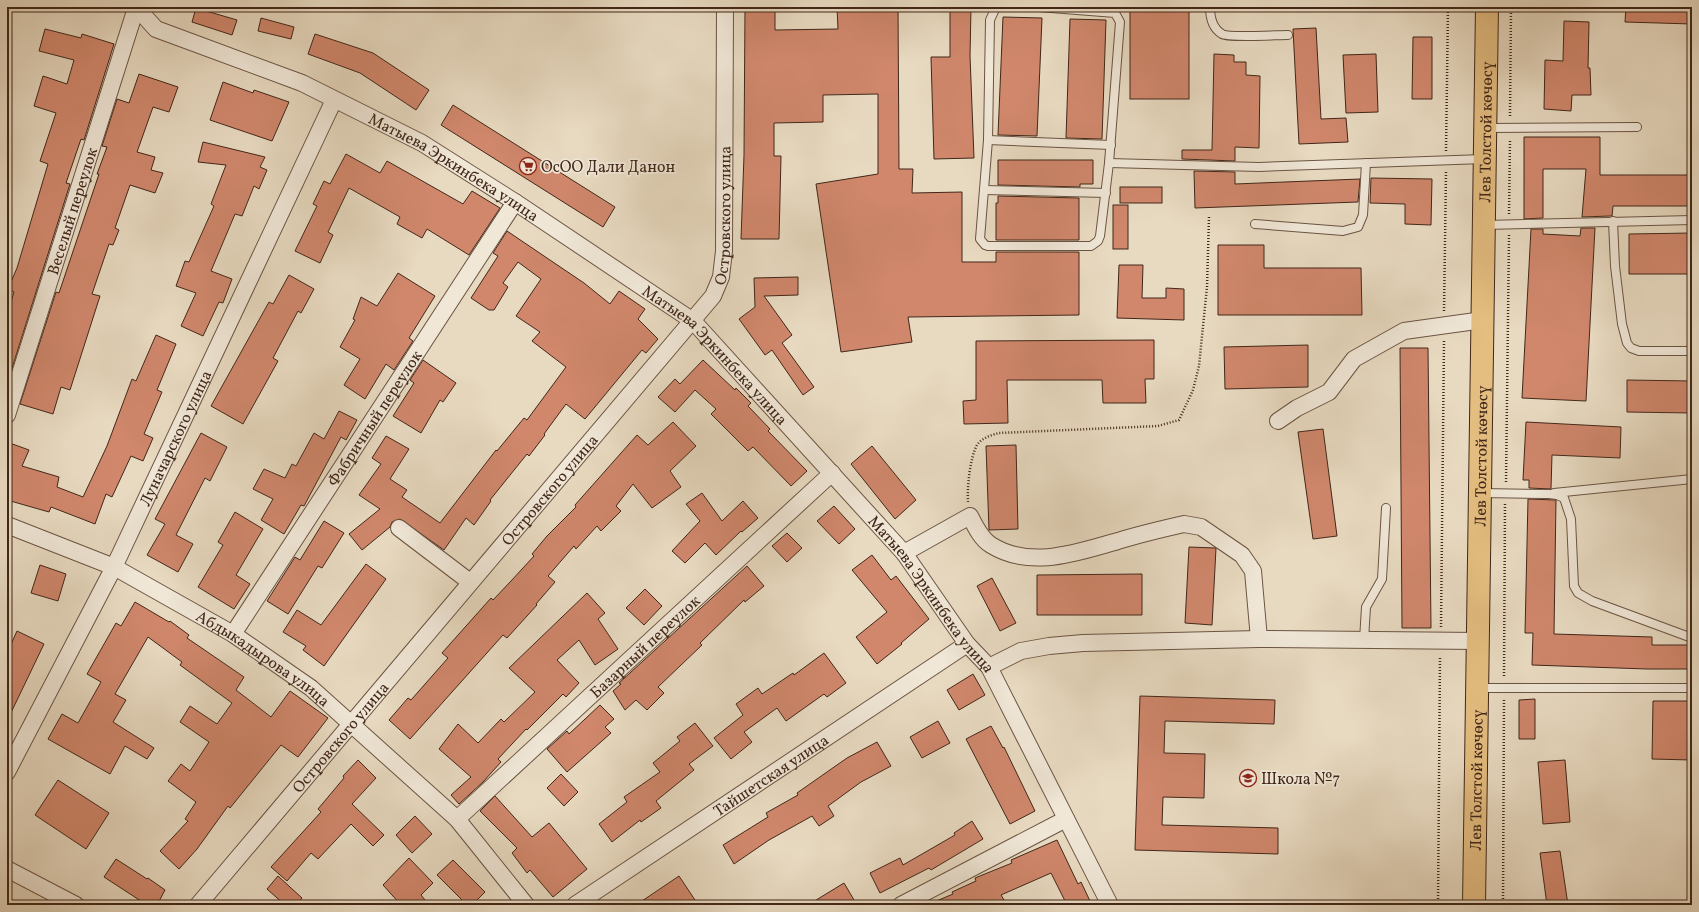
<svg xmlns="http://www.w3.org/2000/svg" width="1699" height="912" font-family="Vollkorn,serif">
  <rect width="100%" height="100%" fill="#e8dac1"/>
  <filter id="stains"><feTurbulence type="fractalNoise" baseFrequency=".005" numOctaves="4"/><feColorMatrix values="0 0 0 0 .2 0 0 0 0 .09 0 0 0 0 .02 0 0 0 .5 -.17"/></filter>
  <radialGradient id="worn" r=".72"><stop offset=".6" stop-color="#630" stop-opacity="0"/><stop offset="1" stop-color="#630" stop-opacity=".3"/></radialGradient>
  <g fill="#d0876c" stroke="#412719">
    <path d="M745 7H775V30L838 29 837 7H898L899 169H913L912 193 962 192V262H996V252H1079V315L908 317 912 342 841 352 816 184 878 174V94L823 95V122L774 123V156H781L779 239H741L744 155Z"/>
    <path d="M950 7H971L970 56 974 158 934 159 931 57H950Z"/>
    <rect x="1130" y="7" width="59" height="92"/>
    <path d="M1626 7H1692V24L1625 22Z"/>
    <path d="M196 8 237 20 232 35 192 22Z"/>
    <path d="M1003 17 1042 18 1037 136 998 135Z"/>
    <path d="M261 18 294 27 291 39 258 31Z"/>
    <path d="M1070 19 1106 20 1102 139 1066 138Z"/>
    <path d="M1564 21 1589 22 1588 68H1590L1591 95H1572L1571 111 1544 109 1545 60 1563 61Z"/>
    <path d="M1316 28 1321 119 1346 118 1348 142 1299 144 1293 29Z"/>
    <path d="M45 29 81 38 82 34 114 44 84 140 81 139 66 183 70 184 7 384V315L14 292 8 289 17 268 48 164 40 161 56 113 34 106 43 76 67 84 74 60 39 51Z"/>
    <path d="M315 34 373 53 429 90 416 110 360 73 308 54Z"/>
    <path d="M1413 37H1432V99H1412Z"/>
    <path d="M1214 54 1234 55V62H1246V75L1260 76 1259 148 1235 147V161L1182 159V150H1212Z"/>
    <path d="M1376 54 1378 112 1346 113 1343 55Z"/>
    <path d="M139 74 178 87 169 112 153 107 137 152 155 157 151 170 163 173 155 193 130 185 115 228 119 230 113 245 109 244 92 294 100 296 70 390 61 387 53 414 20 404 56 292 59 293 99 174H97L107 147 102 146 117 99 129 103Z"/>
    <path d="M223 82 253 93 254 90 289 102 272 141 210 120Z"/>
    <path d="M453 105 615 207 603 227 441 125Z"/>
    <path d="M1524 137H1600V175H1692V206H1613L1612 216H1610L1582 217 1586 169H1543V218L1524 219Z"/>
    <path d="M203 142 265 157 260 167 267 170 259 189 254 186 242 216 235 214 211 271 232 279 223 303 219 302 203 336 181 326 196 293 176 286 185 261 189 262 214 206 211 204 226 165 198 162Z"/>
    <path d="M346 154 380 173 387 161 463 204 472 191 500 208 469 255 427 229 422 238 397 224 400 217 349 188 328 232 333 235 320 263 295 251 317 206 313 204 324 181 330 184Z"/>
    <path d="M998 160H1093V184H1080V187L998 185Z"/>
    <path d="M1194 171 1235 172V184L1360 179 1358 202 1195 208Z"/>
    <path d="M1371 178 1432 179 1431 225 1405 224V204L1370 203Z"/>
    <rect x="1120" y="187" width="42" height="16"/>
    <path d="M998 196 1079 198V240H996V203H998Z"/>
    <rect x="1113" y="205" width="15" height="44"/>
    <path d="M1581 228H1595L1586 401 1522 398 1531 229H1543V234L1580 236Z"/>
    <path d="M507 231 584 283 610 304 619 291 645 309 638 319 658 339 646 353 642 350 585 419 566 404 544 434 545 435 529 456 527 454 490 500 491 501 474 525 466 518 444 550 400 519 392 522 390 527 362 550 349 534 380 509 359 495 381 464 372 458 386 436 409 449 390 479 407 490 402 497 440 523 496 450 497 451 524 418 527 420 566 367 532 341 540 332 516 316 541 279 518 262 503 283 508 287 494 310H489L471 298 498 256 493 253Z"/>
    <path d="M1692 233V274H1629V234Z"/>
    <path d="M1218 245H1264V268H1361L1362 315H1218Z"/>
    <path d="M1119 265H1143L1142 298H1166V288L1184 289V320L1117 318Z"/>
    <path d="M398 273 435 296 409 338 413 341 394 370 386 364 365 399 344 385 360 359 340 347 355 320 353 319 361 297 377 306Z"/>
    <path d="M289 275 314 289 301 313 298 311 273 358 278 361 243 424 211 406 269 302 273 304Z"/>
    <path d="M798 277V295L764 296 792 335 782 343 814 387 803 395 772 350 765 355 739 319 755 307 754 278Z"/>
    <path d="M156 335 176 344 157 390 162 392 144 434 153 438 143 461 131 456 112 497 106 494 95 524 51 507 49 512 7 500V442L29 450 22 466 59 477 57 487 83 497 107 446 132 379 136 381Z"/>
    <path d="M1154 340V379H1145L1146 403H1103L1102 380H1007L1008 423 964 424 963 401 976 400V341Z"/>
    <path d="M1308 345V387L1225 389 1224 347Z"/>
    <path d="M1400 348H1428L1431 628H1402Z"/>
    <path d="M423 360 456 383 443 402 440 400 421 433 393 416 414 383 410 380Z"/>
    <path d="M703 360 735 390 736 388 751 403 748 406 770 429 768 431 807 471 791 486 753 447 748 451 711 414 716 409 695 390 675 412 658 397 675 379 680 384Z"/>
    <path d="M1627 380 1692 381V413L1627 412Z"/>
    <path d="M339 411 357 420 346 440 341 437 304 506 301 505 284 534 261 520 273 499 253 489 264 469 285 478 292 464 296 466 314 433 324 439Z"/>
    <path d="M673 422 696 446 670 471 681 487 652 508 633 484 616 506 621 511 601 531 597 526 576 549 574 546 548 576 555 582 536 604 537 605 507 638 503 635 410 739 389 720 408 698 411 700 448 658 442 653 491 598 493 600 511 581 534 556 532 554 547 536 576 507 575 505 637 435 648 445Z"/>
    <path d="M1526 422 1621 427 1620 458 1552 455 1551 489 1529 488V480H1523Z"/>
    <path d="M1323 429 1337 536 1313 539 1298 432Z"/>
    <path d="M201 433 227 447 210 481 205 478 176 535 193 544 178 572 147 555 165 524 155 519Z"/>
    <path d="M1016 445 1018 529 989 530 986 446Z"/>
    <path d="M872 446 916 500 895 519 851 464Z"/>
    <path d="M702 493 722 521 743 501 758 518 742 532 741 531 716 555 705 543 685 563 672 551 700 521 686 504Z"/>
    <path d="M1528 499 1556 500 1554 634 1652 637V645H1692V669H1647L1532 665 1533 633H1525Z"/>
    <path d="M834 506 855 529 839 544 817 521Z"/>
    <path d="M235 512 263 529 236 575 250 584 234 609 198 587 223 545 218 542Z"/>
    <path d="M324 521 344 533 322 568 318 566 288 614 267 601 295 557 300 560Z"/>
    <path d="M787 533 802 548 787 562 772 546Z"/>
    <path d="M1189 547 1216 548 1212 625 1185 623Z"/>
    <path d="M872 555 891 580 896 576 929 619 901 643 902 644 877 664 856 637 887 612 852 570Z"/>
    <path d="M366 564 386 579 324 666 303 650 306 646 283 632 297 610 321 625Z"/>
    <path d="M40 565 66 574 58 601 31 593Z"/>
    <path d="M747 566 764 586 745 602 744 600 700 643 702 645 658 687 664 693 647 710 636 700 625 710 613 691 621 684 619 683Z"/>
    <path d="M1142 574V615H1037V575Z"/>
    <path d="M992 578 1016 623 1000 631 977 586Z"/>
    <path d="M645 589 662 606 644 625 626 608Z"/>
    <path d="M587 593 605 613 598 619 618 649 595 665 579 640 557 660 579 683 566 697 563 694 527 730 526 729 498 759 501 762 483 782 459 804 451 795 471 777 439 749 458 724 478 743 501 719 504 722 535 692 509 668Z"/>
    <path d="M135 602 169 622 170 621 189 635 187 638 244 677 236 690 271 717 290 691 328 718 298 757 281 745 230 808 228 806 197 849 179 869 160 851 188 821 185 819 196 802 168 781 181 764 190 771 209 742 180 722 190 706 217 724 232 703 180 665 182 662 148 637 115 694 126 700 113 722 154 748 147 759 125 746 110 774 48 739 62 714 78 723 101 682 87 674 116 623 121 626Z"/>
    <path d="M17 631 44 644 7 721V653Z"/>
    <path d="M824 653 846 683 827 697 824 694 786 721 777 708 744 732 752 742 731 759 714 738 743 715 736 704 758 688 762 694 793 673 794 675Z"/>
    <path d="M973 674 985 695 959 710 947 690Z"/>
    <path d="M1140 696 1275 700 1274 724 1165 721 1164 753 1205 754 1204 798 1163 797 1162 825 1278 828V854L1135 850Z"/>
    <path d="M1535 699V739H1519V700Z"/>
    <path d="M1653 701H1692V760L1652 759Z"/>
    <path d="M600 705 614 719 605 727 611 733 567 772 547 749 567 731 569 734Z"/>
    <path d="M938 721 950 743 922 758 910 737Z"/>
    <path d="M695 723 713 746 689 764 694 770 656 801 661 808 641 822 640 820 612 842 599 824 627 802 624 797 660 772 653 763 680 741 677 737Z"/>
    <path d="M991 726 1003 748 1004 747 1035 811 1010 824 966 739Z"/>
    <path d="M877 742 891 766 861 782 828 806 834 816 819 826 812 816 769 840 734 864 723 845 768 817 766 813 798 795 797 793 847 758Z"/>
    <path d="M358 760 376 778 352 804 384 835 373 846 351 824 318 859 311 853 287 881 271 867 321 812 318 809 344 778 343 776Z"/>
    <path d="M1565 760 1570 822 1543 824 1538 762Z"/>
    <path d="M561 774 578 792 564 806 547 788Z"/>
    <path d="M58 780 109 813 86 849 35 815Z"/>
    <path d="M495 796 532 837 549 823 587 869 553 897 530 870 527 873 512 853 517 848 480 811Z"/>
    <path d="M415 816 432 834 412 853 396 835Z"/>
    <path d="M972 821 983 839 931 870 929 868 880 893 870 873 900 858 903 865 955 835 954 833Z"/>
    <path d="M1057 840 1078 884 1081 882 1090 901 1083 905H1067L1051 873 1001 895 1004 900 992 905H927L953 894 952 892 976 881 975 878 1012 863 1011 860Z"/>
    <path d="M1560 851 1568 905H1547L1540 853Z"/>
    <path d="M409 858 433 883 421 895 429 905H401L383 885Z"/>
    <path d="M116 859 147 879 148 878 165 890 157 905H147L104 877Z"/>
    <path d="M453 860 485 892 472 905H467L437 875Z"/>
    <path d="M278 876 302 898 297 905H285L267 889Z"/>
    <path d="M679 876 695 900 688 905H636Z"/>
    <path d="M844 883 857 905H808Z"/>
  </g>
  <g fill="none" stroke-linecap="round" stroke-linejoin="round">
    <g stroke="#6b5443" stroke-width="10">
      <g id="lane">
        <path d="M996 7 990 20 988 140 980 239 985 245 988 246H1091L1098 241 1100 236 1109 163 1120 22 1115 13 1039 7"/>
        <path d="M1210 7C1210 18 1212 28 1222 34 1228 38 1277 35 1288 35"/>
        <path d="M1486 128 1637 127"/>
        <path d="M988 140 1111 145"/>
        <path d="M1109 163 1259 167 1484 159"/>
        <path d="M984 190 1106 193"/>
        <path d="M1613 221 1615 266 1622 324 1627 343 1631 348 1639 351H1692"/>
        <path d="M1255 224 1343 231 1358 227 1363 215 1366 163"/>
        <path d="M1485 225 1692 220"/>
        <path d="M1481 493 1549 494 1557 495 1564 498 1571 519 1574 586 1578 593 1592 601 1692 638"/>
        <path d="M1554 493 1692 479"/>
        <path d="M1364 640 1366 607 1382 579 1386 508"/>
        <path d="M1479 688H1692"/>
      </g>
    </g>
    <g stroke="#6b5443" stroke-width="18">
      <g id="street">
        <path id="s1" d="M136 7 156 29 302 83 422 143 515 202 693 321 904 553 967 644 989 667 1110 905"/>
        <path id="s2" d="M7 415 136 8"/>
        <path d="M1278 421 1297 408 1329 392 1354 359 1404 331 1483 320"/>
        <path id="s3" d="M7 525 114 567 233 634 311 688 457 819 526 905"/>
        <path d="M399 528 470 582"/>
        <path d="M904 553 970 516C975 526 981 539 991 545 1031 570 1078 552 1118 541 1140 534 1162 529 1184 524L1201 527 1242 555 1253 571 1259 639"/>
        <path id="s4" d="M233 634 515 202"/>
        <path d="M989 667 1021 651 1049 646 1083 643 1259 639 1479 641"/>
        <path id="s5" d="M7 772 114 567 334 100"/>
        <path id="s6" d="M457 819 832 473"/>
        <path d="M7 869 76 905"/>
        <path id="s7" d="M198 905 713 296 721 277 724 251 725 7"/>
        <path id="s8" d="M575 905 967 644"/>
        <path d="M901 905 1066 819"/>
      </g>
    </g>
    <g stroke="#412719" stroke-width="24">
      <g id="primary">
        <path id="s9" d="M1474 905 1487 7"/>
      </g>
    </g>
    <g stroke="#412719" stroke-width="2.5" stroke-dasharray="1 2" stroke-linecap="butt">
      <path d="M1510 116 1511 7"/>
      <path d="M1446 151 1448 7"/>
      <path d="M1509 214 1510 139"/>
      <path d="M1444 311 1446 172"/>
      <path d="M1506 482 1509 235"/>
      <path d="M968 502C967 487 970 458 977 445 982 438 991 435 999 433L1158 426 1179 420 1193 390 1199 366 1207 287 1209 217"/>
      <path d="M1441 627 1444 340"/>
      <path d="M1504 676 1505 503"/>
      <path d="M1438 905 1440 656"/>
      <path d="M1503 905 1504 699"/>
    </g>
    <use href="#lane" stroke="#f0e7d7" stroke-width="8"/>
    <use href="#street" stroke="#f0e7d7" stroke-width="16"/>
    <use href="#primary" stroke="#e4bd80" stroke-width="22"/>
  </g>
  <defs>
    <g id="supermarket-ring" transform="scale(0.9)"><circle r="9.5" fill="#f0e7d7" stroke="#8f2418" stroke-width="1.5"/><path d="M-6-5.5h2.5l.6 2H6L4.5 2H-2.5L-4.4-4H-6ZM-1.5 3.2a1.3 1.3 0 1 0 .1 0ZM3 3.2a1.3 1.3 0 1 0 .1 0Z" fill="#8f2418"/></g>
    <g id="school-ring" transform="scale(0.9)"><circle r="9.5" fill="#f0e7d7" stroke="#8f2418" stroke-width="1.5"/><path d="M0-5L7-2L0 1L-7-2ZM-4 1L0 2.5L4 1V4Q0 6-4 4Z" fill="#8f2418"/></g>
  </defs>
  <g fill-rule="evenodd">
    <use href="#supermarket-ring" x="528" y="166"/>
    <use href="#school-ring" x="1248" y="778"/>
  </g>
  <g text-anchor="middle" stroke-width="3.5" stroke-linejoin="round" paint-order="stroke">
    <g font-size="16" fill="#412719" stroke="#f0e7d7">
      <text dy="6" stroke="none"><textPath href="#s9" startOffset="773">Лев Толстой көчөсү</textPath></text>
      <text dy="6" stroke="none"><textPath href="#s1" startOffset="359">Матыева Эркинбека улица</textPath></text>
      <text dy="6" stroke="none"><textPath href="#s2" startOffset="214">Веселый переулок</textPath></text>
      <text dy="6" stroke="none"><textPath href="#s7" startOffset="880">Островского улица</textPath></text>
      <text dy="6" stroke="none"><textPath href="#s1" startOffset="683">Матыева Эркинбека улица</textPath></text>
      <text dy="6" stroke="none"><textPath href="#s4" startOffset="258">Фабричный переулок</textPath></text>
      <text dy="6" stroke="none"><textPath href="#s5" startOffset="374">Луначарского улица</textPath></text>
      <text dy="6" stroke="none"><textPath href="#s9" startOffset="449">Лев Толстой көчөсү</textPath></text>
      <text dy="6" stroke="none"><textPath href="#s7" startOffset="544">Островского улица</textPath></text>
      <text dy="6" stroke="none"><textPath href="#s1" startOffset="1007">Матыева Эркинбека улица</textPath></text>
      <text dy="6" stroke="none"><textPath href="#s6" startOffset="255">Базарный переулок</textPath></text>
      <text dy="6" stroke="none"><textPath href="#s3" startOffset="290">Абдыкадырова улица</textPath></text>
      <text dy="6" stroke="none"><textPath href="#s7" startOffset="220">Островского улица</textPath></text>
      <text dy="6" stroke="none"><textPath href="#s8" startOffset="235">Тайшетская улица</textPath></text>
      <text dy="6" stroke="none"><textPath href="#s9" startOffset="125">Лев Толстой көчөсү</textPath></text>
    </g>
    <g font-size="16" fill="#412719" stroke="#f0e7d7" text-anchor="start">
      <text x="541" y="172">ОсОО Дали Данон</text>
      <text x="1261" y="784">Школа №7</text>
    </g>
  </g>
  <rect width="1699" height="912" fill="none" stroke="#e8dac1" stroke-width="24"/>
  <rect x="8" y="8" width="1683" height="896" fill="none" stroke="#412719" stroke-width="2"/>
  <rect x="12" y="12" width="1675" height="888" fill="none" stroke="#412719"/>
  <rect width="100%" height="100%" filter="url(#stains)"/>
  <rect width="100%" height="100%" fill="url(#worn)"/>
</svg>
